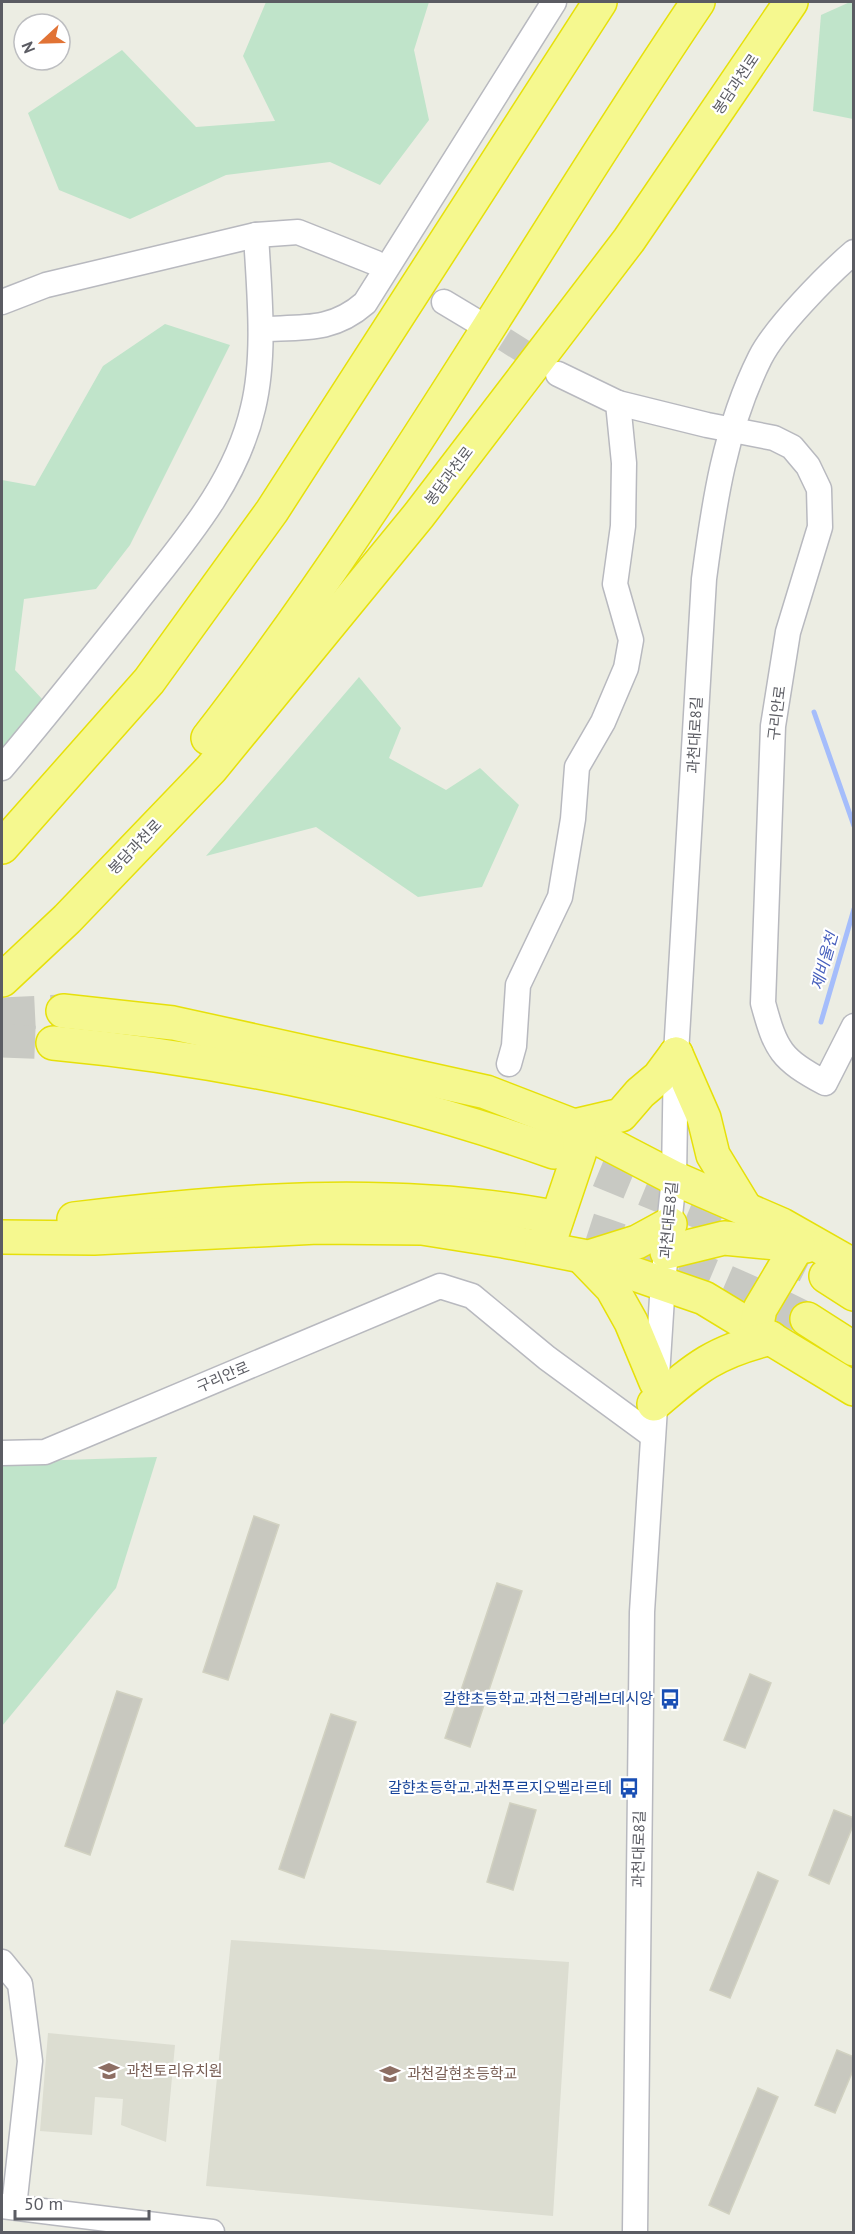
<svg xmlns="http://www.w3.org/2000/svg" width="855" height="2234" font-family="'PT Sans','Noto Sans KR',sans-serif">
  <rect width="100%" height="100%" fill="#ecede3"/>
  <g fill="#dcddd1">
    <path d="M231 1940 569 1962 553 2216 206 2186Z"/>
    <path d="M48 2033 175 2045 166 2142 121 2125 123 2099 95 2097 92 2135 40 2131Z"/>
  </g>
  <g fill="#c0e4ca">
    <path d="M266 2H429L414 50 429 120 380 185 330 162 226 175 130 219 59 190 28 113 122 50 196 127 275 121 243 56Z"/>
    <path d="M850 2H854L853 119 813 111 821 15Z"/>
    <path d="M165 324 230 345 130 545 96 589 24 599 15 670 43 700 2 762V480L35 486 103 366Z"/>
    <path d="M359 677 401 728 389 758 446 790 480 768 519 805 482 887 418 897 316 827 206 856Z"/>
    <path d="M157 1457 116 1588 2 1726V1462Z"/>
  </g>
  <g fill="none" stroke-linecap="round" stroke-linejoin="round">
    <g stroke="#a5bdfb" stroke-width="5">
      <path d="M814 712 854 826"/>
      <path d="M821 1022 854 909"/>
    </g>
  </g>
  <g fill="#c8c8bf" stroke="#d1d1c1" stroke-width="1.5">
    <path d="M254 1516 279 1525 228 1680 203 1672Z"/>
    <path d="M497 1583 522 1591 470 1747 445 1738Z"/>
    <path d="M750 1674 771 1683 745 1748 724 1740Z"/>
    <path d="M117 1691 142 1699 90 1855 65 1846Z"/>
    <path d="M331 1714 356 1722 304 1878 279 1869Z"/>
    <path d="M510 1803 536 1810 513 1890 487 1882Z"/>
    <path d="M834 1810 854 1818V1823L829 1884 809 1875Z"/>
    <path d="M758 1872 778 1881 730 1998 710 1990Z"/>
    <path d="M837 2050 854 2057V2068L835 2113 815 2105Z"/>
    <path d="M758 2088 778 2097 729 2214 709 2205Z"/>
  </g>
  <g fill="none" stroke-linecap="round" stroke-linejoin="round">
    <g stroke="#c8c9c3" stroke-width="24" stroke-dasharray="24 12" stroke-linecap="butt">
      <path d="M376 263 444 302"/>
      <path d="M474 320 551 369"/>
    </g>
    <g stroke="#c8c9c3" stroke-width="33" stroke-dasharray="33 16" stroke-linecap="butt">
      <path d="M2 1014 63 1011"/>
      <path d="M2 1041 53 1043"/>
      <path d="M554 1152 699 1212 826 1276"/>
      <path d="M542 1215C634 1242 721 1276 807 1319"/>
    </g>
    <g stroke="#b8b9bf" stroke-width="27">
      <g id="minor">
        <path d="M2 302 46 285 256 235 298 232 376 263"/>
        <path d="M444 302 474 320"/>
        <path d="M261 329C302 327 332 332 365 303L554 2"/>
        <path d="M618 403 707 425 774 438 792 447 808 466 819 489 820 527 788 632 773 726 763 1003C776 1051 781 1059 825 1083L854 1026"/>
        <path d="M2 768C46 716 88 663 131 609 179 547 235 487 253 408 266 355 259 289 256 235"/>
        <path d="M509 1064 514 1046 518 985 560 897 573 819 577 767 603 722 626 668 631 640 615 584 623 526 624 463 618 403 558 374"/>
        <path d="M2 1453 45 1452 440 1286 472 1296 547 1358 652 1435"/>
        <path d="M2 1962 20 1984 30 2061 14 2207"/>
        <path d="M2 2206 212 2232"/>
        <path d="M635 2232 642 1612 663 1282 674 1178 676 1054 704 579C714 503 725 428 760 358 775 328 827 275 854 252"/>
      </g>
    </g>
    <g stroke="#e6e00a" stroke-width="36">
      <g id="highway">
        <path d="M208 738C390 504 533 246 698 2"/>
        <path d="M2 847 149 681 272 511 600 2"/>
        <path d="M2 980 67 919 211 769 419 515 629 240 791 2"/>
        <path d="M63 1011 173 1023 486 1092 574 1126 674 1178 782 1225 854 1266"/>
        <path d="M53 1043C222 1059 394 1095 554 1152"/>
        <path d="M676 1054 704 1118 713 1155 747 1211"/>
        <path d="M574 1126 621 1115 640 1093 659 1077 676 1054"/>
        <path d="M74 1219C229 1200 388 1188 542 1215"/>
        <path d="M2 1237 94 1238 318 1227 422 1228 504 1241 582 1256 704 1298 854 1389"/>
        <path d="M542 1244 552 1234 580 1151 579 1129"/>
        <path d="M667 1252 724 1238 806 1246"/>
        <path d="M586 1258 637 1242 670 1224"/>
        <path d="M585 1260 612 1288 631 1322 656 1382"/>
        <path d="M826 1276 854 1294"/>
        <path d="M807 1319 854 1349"/>
        <path d="M756 1329 760 1309 798 1245"/>
        <path d="M654 1404C697 1367 714 1352 771 1338"/>
      </g>
    </g>
    <use href="#minor" stroke="#fff" stroke-width="24"/>
    <use href="#highway" stroke="#f5f88f" stroke-width="33"/>
  </g>
  <defs>
    <g id="bus-bare" transform="scale(1.62)"><path d="M-5-6H5V4H4V6H2V4H-2V6H-4V4H-5ZM-3.5-4V0h7V-4ZM-3.5 1.2v1.5H-2V1.2ZM2 1.2v1.5H3.5V1.2Z" fill="#1a4fb4" stroke="#fff" stroke-width="2.5" paint-order="stroke"/></g>
    <g id="school-bare" transform="scale(1.62)"><path d="M0-5L7-2L0 1L-7-2ZM-4 1L0 2.5L4 1V4Q0 6-4 4Z" fill="#8d6e63" stroke="#fff" stroke-width="2.5" paint-order="stroke"/></g>
  </defs>
  <g fill-rule="evenodd">
    <use href="#bus-bare" x="670" y="1699"/>
    <use href="#bus-bare" x="629" y="1788"/>
    <use href="#school-bare" x="109" y="2071"/>
    <use href="#school-bare" x="390" y="2074"/>
  </g>
  <g text-anchor="middle" stroke-width="4.5" stroke-linejoin="round" paint-order="stroke">
    <g font-size="15" fill="#5b5c63" stroke="#fff">
      <text transform="translate(736 84) rotate(-56)" y="5">봉담과천로</text>
      <text transform="translate(449 476) rotate(-53)" y="5">봉담과천로</text>
      <text transform="translate(777 713) rotate(-83)" y="5">구리안로</text>
      <text transform="translate(695 735) rotate(-87)" y="5">과천대로8길</text>
      <text transform="translate(135 847) rotate(-46)" y="5">봉담과천로</text>
      <text transform="translate(669 1220) rotate(-85)" y="5">과천대로8길</text>
      <text transform="translate(223 1377) rotate(-23)" y="5">구리안로</text>
      <text transform="translate(639 1849) rotate(-89)" y="5">과천대로8길</text>
    </g>
    <g font-size="15" fill="#164399" stroke="#fff" text-anchor="end">
      <text x="653" y="1704">갈햔초등학교.과천그랑레브데시앙</text>
      <text x="612" y="1793">갈햔초등학교.과천푸르지오벨라르테</text>
    </g>
    <g font-size="15" fill="#785e54" stroke="#fff" text-anchor="start">
      <text x="126" y="2076">과천토리유치원</text>
      <text x="407" y="2079">과천갈현초등학교</text>
    </g>
    <g font-size="16" font-style="italic" fill="#4860bd" stroke="#fff">
      <text transform="translate(824 961) rotate(-74)" y="6">제비울천</text>
    </g>
  </g>
  <rect width="855" height="2234" fill="none" stroke="#5b5c63" stroke-width="6"/>
  <g transform="translate(42 42) rotate(248)"><circle r="28" fill="#ffffff" stroke="#bdbec1" stroke-width="1.5"/>
  <path d="M0-4.5L10 22L0 15L-10 22Z" fill="#e17335"/>
  <text y="-9" font-size="16" font-weight="bold" text-anchor="middle" fill="#5b5c63">N</text>
  </g>
  <path d="M15 2210v9h134v-9" fill="none" stroke="#5b5c63" stroke-width="3"/>
  <text x="24" y="2210" font-size="18" fill="#5b5c63" stroke="#ffffff" stroke-width="4.5" paint-order="stroke">50 m</text>
</svg>
